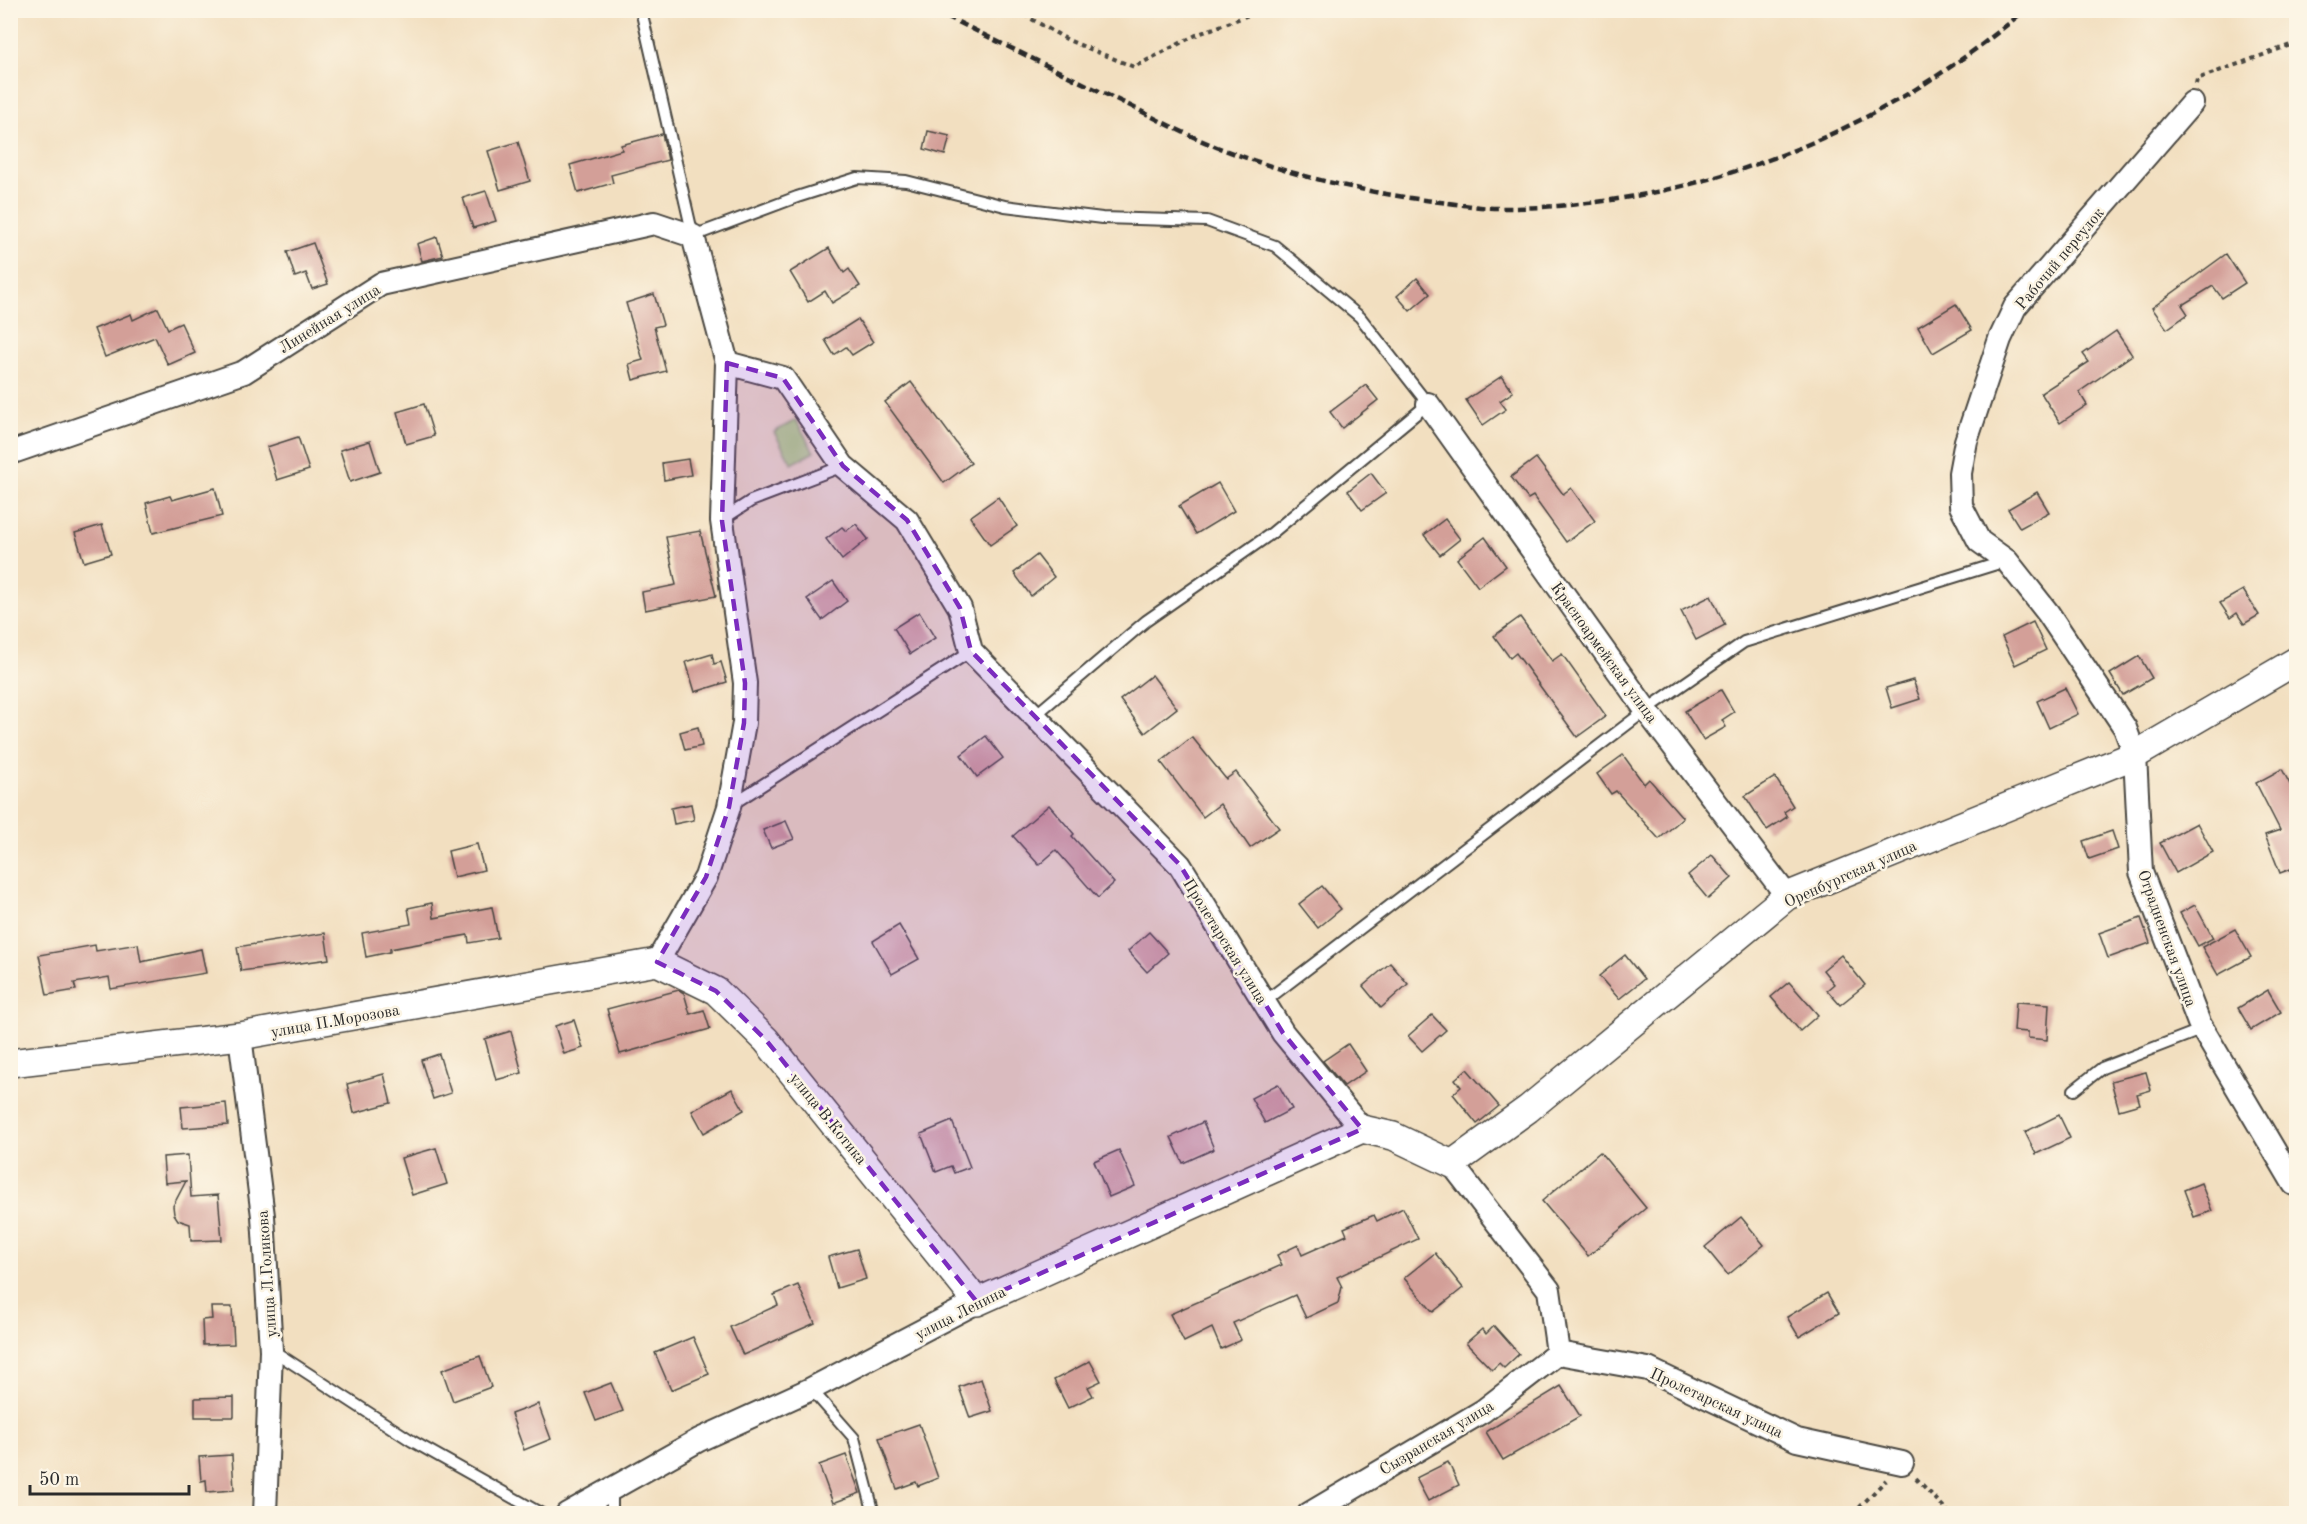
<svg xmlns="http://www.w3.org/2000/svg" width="2307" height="1524" font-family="'Old Standard TT',serif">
  <rect width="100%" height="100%" fill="#fcf5e5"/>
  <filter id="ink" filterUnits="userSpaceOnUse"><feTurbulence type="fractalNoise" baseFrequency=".0167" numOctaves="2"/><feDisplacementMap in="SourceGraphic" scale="12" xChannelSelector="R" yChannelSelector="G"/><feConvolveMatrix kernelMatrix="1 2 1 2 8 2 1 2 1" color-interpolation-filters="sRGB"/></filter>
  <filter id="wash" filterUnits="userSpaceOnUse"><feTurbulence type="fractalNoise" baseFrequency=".008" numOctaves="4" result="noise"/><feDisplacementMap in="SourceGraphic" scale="24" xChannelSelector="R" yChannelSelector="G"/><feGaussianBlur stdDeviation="1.35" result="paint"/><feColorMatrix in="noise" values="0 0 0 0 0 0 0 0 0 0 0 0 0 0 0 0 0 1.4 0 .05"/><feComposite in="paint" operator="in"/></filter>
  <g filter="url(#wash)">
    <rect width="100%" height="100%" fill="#f2dfc0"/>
    <path fill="#aed37d" stroke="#6c7f54" stroke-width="1.5" d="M796 420 814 452 792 464 774 432Z"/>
    <g id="blocks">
      <g fill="#d39f98">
        <path d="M928 131 950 136 945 155 924 149Z"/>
        <path d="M662 134 668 160 611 175 613 183 578 193 570 165 622 150 621 145Z"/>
        <path d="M518 142 530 181 500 190 488 151Z"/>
        <path d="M486 191 496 221 473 228 463 198Z"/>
        <path d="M437 237 443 256 422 261 417 244Z"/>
        <path d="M313 243 328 284 312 289 306 273 295 277 287 252Z"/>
        <path d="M829 248 844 273 849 269 860 286 832 303 825 291 808 302 790 272Z"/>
        <path d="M2226 254 2245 283 2222 298 2213 286 2182 305 2188 314 2167 329 2152 308Z"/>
        <path d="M1417 278 1430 294 1410 311 1397 296Z"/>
        <path d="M654 294 663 325 654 327 666 371 633 380 629 364 643 360 626 303Z"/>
        <path d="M1956 304 1972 330 1933 353 1918 327Z"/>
        <path d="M158 308 168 329 181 323 195 353 168 365 155 337 105 357 94 329 131 314 133 320Z"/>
        <path d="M858 319 873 342 852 355 846 347 834 355 825 340Z"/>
        <path d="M2116 331 2132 355 2079 392 2087 405 2060 423 2041 393 2089 362 2083 354Z"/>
        <path d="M1502 376 1513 392 1500 401 1506 409 1483 425 1466 400Z"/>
        <path d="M911 382 971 463 944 483 885 402Z"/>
        <path d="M1366 385 1378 400 1342 428 1330 412Z"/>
        <path d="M424 404 434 436 406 444 397 412Z"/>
        <path d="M298 437 309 470 277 480 267 447Z"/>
        <path d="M370 441 380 472 350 482 340 450Z"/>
        <path d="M1536 458 1563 494 1571 488 1595 521 1566 542 1533 496 1528 499 1511 477Z"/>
        <path d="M688 459 691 475 664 480 662 463Z"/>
        <path d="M1371 473 1386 493 1362 510 1348 491Z"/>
        <path d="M1218 483 1234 511 1196 534 1179 506Z"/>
        <path d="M215 488 222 516 153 533 146 503 170 496 172 500Z"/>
        <path d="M2037 492 2049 512 2020 528 2008 509Z"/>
        <path d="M998 497 1017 526 990 545 970 517Z"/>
        <path d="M1445 519 1460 539 1440 555 1424 535Z"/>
        <path d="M856 524 868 539 842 560 826 539 842 527 846 531Z"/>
        <path d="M102 525 111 554 84 562 75 533Z"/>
        <path d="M700 531 716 596 645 610 642 592 676 585 666 537Z"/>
        <path d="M1485 537 1506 566 1478 587 1457 559Z"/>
        <path d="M1037 555 1054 577 1031 596 1014 573Z"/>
        <path d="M833 581 847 601 822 620 807 599Z"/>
        <path d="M2243 590 2259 615 2244 624 2237 613 2230 618 2220 603Z"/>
        <path d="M1711 596 1725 625 1696 640 1681 611Z"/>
        <path d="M919 612 935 638 910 654 894 628Z"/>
        <path d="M1520 617 1552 661 1562 654 1606 716 1577 737 1516 653 1510 658 1494 636Z"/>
        <path d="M2033 622 2046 650 2015 665 2002 637Z"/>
        <path d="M712 654 714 664 721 662 727 682 695 692 686 662Z"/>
        <path d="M2139 656 2152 678 2123 695 2110 674Z"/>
        <path d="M1152 675 1177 708 1145 733 1120 700Z"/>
        <path d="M1913 680 1920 699 1892 708 1886 688Z"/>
        <path d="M2065 688 2078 714 2049 728 2037 701Z"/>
        <path d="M1721 690 1734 712 1722 720 1726 727 1703 740 1685 711Z"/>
        <path d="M698 727 702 746 685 750 680 732Z"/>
        <path d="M986 736 1003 758 977 777 961 755Z"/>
        <path d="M1192 737 1226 779 1236 772 1279 828 1250 848 1220 804 1203 817 1161 762Z"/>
        <path d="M1623 755 1644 784 1649 779 1683 818 1659 839 1616 791 1611 794 1597 774Z"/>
        <path d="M2282 769 2296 796V808L2291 811 2296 823V867L2280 873 2265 835 2280 830 2256 783Z"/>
        <path d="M1775 777 1793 806 1784 812 1787 817 1767 830 1745 796Z"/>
        <path d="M691 804 694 820 674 824 671 808Z"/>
        <path d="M1049 805 1074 834 1072 836 1114 883 1098 898 1056 850 1039 865 1013 836Z"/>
        <path d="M786 821 794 839 771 848 763 830Z"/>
        <path d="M2197 823 2213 852 2176 873 2160 843Z"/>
        <path d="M2112 831 2118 849 2089 859 2083 841Z"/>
        <path d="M477 844 484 870 454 877 448 851Z"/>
        <path d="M1712 855 1732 878 1708 899 1688 875Z"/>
        <path d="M1322 886 1341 909 1318 928 1299 904Z"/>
        <path d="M432 903 434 918 492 907 498 938 469 943 468 935 390 949V952L366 957 362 933 411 924 408 908Z"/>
        <path d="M2195 905 2213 938 2198 946 2180 913Z"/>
        <path d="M2141 918 2150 943 2108 958 2099 933Z"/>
        <path d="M899 925 919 959 892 974 873 941Z"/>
        <path d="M2235 929 2251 957 2218 975 2202 947Z"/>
        <path d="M1149 932 1168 953 1147 972 1128 951Z"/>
        <path d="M325 933 329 959 241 971 237 947Z"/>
        <path d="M138 944 141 962 201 949 206 973 111 989 109 977 74 983 76 990 47 995 39 955 95 945 96 951Z"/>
        <path d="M1625 955 1644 979 1619 999 1599 976Z"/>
        <path d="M1841 955 1865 985 1840 1005 1827 990 1834 984 1823 970Z"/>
        <path d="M1390 963 1408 984 1381 1008 1363 986Z"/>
        <path d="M1789 982 1818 1015 1800 1031 1771 997Z"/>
        <path d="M679 990 684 993 690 1014 704 1010 710 1029 620 1054 607 1009Z"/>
        <path d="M2268 990 2281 1012 2251 1030 2238 1008Z"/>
        <path d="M2016 1002 2049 1004 2047 1040 2028 1038V1032L2014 1031Z"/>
        <path d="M1432 1015 1446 1030 1422 1051 1408 1036Z"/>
        <path d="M574 1020 583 1048 564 1054 555 1026Z"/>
        <path d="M511 1031 522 1073 496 1080 485 1039Z"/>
        <path d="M1348 1044 1366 1071 1344 1086 1323 1061Z"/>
        <path d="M439 1054 451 1093 433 1099 421 1060Z"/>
        <path d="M1467 1069 1499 1106 1477 1124 1453 1094 1461 1087 1455 1079Z"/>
        <path d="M2146 1072 2151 1090 2137 1094 2140 1104 2119 1110 2111 1081Z"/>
        <path d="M384 1074 391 1103 354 1113 347 1084Z"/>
        <path d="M1278 1084 1292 1109 1265 1123 1251 1098Z"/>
        <path d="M732 1089 744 1110 704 1133 692 1111Z"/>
        <path d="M226 1103 228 1125 183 1128 181 1107Z"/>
        <path d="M2059 1115 2070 1138 2036 1154 2025 1132Z"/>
        <path d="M952 1121 970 1167 954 1173 951 1166 936 1172 921 1134Z"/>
        <path d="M1203 1122 1214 1149 1183 1163 1171 1137Z"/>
        <path d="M436 1148 447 1184 412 1195 401 1158Z"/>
        <path d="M1119 1150 1135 1186 1109 1197 1094 1161Z"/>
        <path d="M1600 1152 1646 1208 1588 1256 1542 1201Z"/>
        <path d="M188 1155 191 1197 218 1195 222 1240 191 1241 190 1224 178 1220 174 1214 173 1206 186 1181 165 1183 163 1157Z"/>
        <path d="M2201 1183 2212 1211 2194 1217 2184 1190Z"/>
        <path d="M1403 1208 1418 1239 1337 1277 1342 1287 1338 1303 1306 1318 1295 1295 1233 1323 1241 1340 1221 1349 1212 1328 1184 1342 1170 1314 1282 1265 1277 1255 1298 1245 1302 1255 1347 1235 1344 1228 1374 1215 1377 1221Z"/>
        <path d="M1741 1217 1764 1245 1728 1275 1705 1247Z"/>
        <path d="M857 1249 866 1279 837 1288 828 1257Z"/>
        <path d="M1435 1253 1463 1288 1433 1312 1404 1278Z"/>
        <path d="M798 1285 815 1323 743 1355 730 1327 778 1305 774 1295Z"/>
        <path d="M1827 1293 1839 1313 1799 1337 1787 1317Z"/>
        <path d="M211 1307H232L234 1344 203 1345 202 1320 212 1319Z"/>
        <path d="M1494 1326 1519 1354 1504 1368 1499 1363 1492 1370 1466 1343 1482 1329 1486 1334Z"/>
        <path d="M693 1337 709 1374 671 1390 655 1353Z"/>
        <path d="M480 1356 491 1387 453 1401 442 1370Z"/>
        <path d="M1090 1361 1101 1381 1088 1387 1093 1396 1068 1408 1054 1380Z"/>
        <path d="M981 1379 992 1411 970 1418 959 1387Z"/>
        <path d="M611 1383 623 1411 596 1421 585 1393Z"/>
        <path d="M1561 1386 1580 1416 1503 1460 1486 1432Z"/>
        <path d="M234 1397V1417H195V1398Z"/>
        <path d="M538 1404 551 1439 524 1450 511 1414Z"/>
        <path d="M919 1424 938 1478 918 1486 916 1482 897 1489 879 1438Z"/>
        <path d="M232 1455 234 1490 207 1492 206 1480 201 1481 199 1457Z"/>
        <path d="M846 1455 860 1493 833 1503 819 1465Z"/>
        <path d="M1448 1462 1459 1485 1428 1501 1416 1478Z"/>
      </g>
    </g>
  </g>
  <g filter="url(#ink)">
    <use href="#blocks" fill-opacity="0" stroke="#494641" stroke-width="1.5"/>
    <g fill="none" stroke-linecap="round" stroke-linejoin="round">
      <g stroke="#494641" stroke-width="14">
        <g id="service">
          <path d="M641 10 693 236 797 197 857 178 906 181 1005 206 1102 218 1207 221 1275 246 1360 317 1428 404 1272 533 1146 621 1033 717"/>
          <path d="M723 519 751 501 843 466"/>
          <path d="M731 805 971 651"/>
          <path d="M1264 1002 1646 710 1744 642 2006 561"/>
          <path d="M2074 1090 2102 1068 2203 1029"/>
          <path d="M272 1350 412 1441 542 1514"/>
          <path d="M811 1389 854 1438 874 1514"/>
          <path d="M612 1488V1514"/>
        </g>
      </g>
      <g stroke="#494641" stroke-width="26">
        <g id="minor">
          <path d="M2192 103 2015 307 2000 339 1966 441 1960 473 1961 506 1979 541 2007 561 2048 613 2125 728 2135 755 2141 872 2199 1023 2294 1184"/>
          <path d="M1428 404 1646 710 1787 896"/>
          <path d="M10 453 244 372 381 284 654 223 693 236 727 363 783 378 843 466 907 520 960 608 971 651 1180 865 1283 1033 1362 1129"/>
          <path d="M657 962 706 877 729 807 744 723 745 683 722 521 727 363"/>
          <path d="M240 1036 263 1216 271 1350 265 1514"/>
          <path d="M1452 1164 1549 1290 1558 1353 1648 1369 1797 1440 1902 1463"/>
          <path d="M567 1514 699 1440 811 1389 977 1302"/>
          <path d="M1309 1514 1483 1411 1558 1353"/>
        </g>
      </g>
      <g stroke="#494641" stroke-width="30">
        <path id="tertiary" d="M10 1063 240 1036 657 962 716 991 766 1040 977 1302 1362 1129 1393 1136 1452 1164 1528 1109 1787 896 2135 755 2296 661"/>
      </g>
      <g stroke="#494641" stroke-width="4" stroke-dasharray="4.5 4.5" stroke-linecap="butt">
        <path d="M1016 10 1068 40 1134 67 1196 35 1262 10"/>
        <path d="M2196 84 2197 79 2296 43"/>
        <path d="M1916 1478 1950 1514"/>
        <path d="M1853 1514 1886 1480"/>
      </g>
      <use href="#service" stroke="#fff" stroke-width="10"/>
      <use href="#minor" stroke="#fff" stroke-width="22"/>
      <use href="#tertiary" stroke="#fff" stroke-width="27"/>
      <path stroke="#2b2b2b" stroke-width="4.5" stroke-dasharray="9 4.5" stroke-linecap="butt" d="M934 10C996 41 1058 71 1120 101 1154 117 1187 136 1222 149 1292 176 1366 193 1440 202 1459 204 1479 208 1499 208 1690 209 1880 134 2025 10"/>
    </g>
  </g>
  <path fill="#7b2cbf" fill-opacity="0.2" stroke="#7b2cbf" stroke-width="4.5" stroke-dasharray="12 8" stroke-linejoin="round" d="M727 363 783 378 843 466 907 520 960 608 971 651 1180 865 1283 1033 1362 1129 977 1302 766 1040 716 991 657 962 706 877 729 807 744 723 745 683 722 521Z"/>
  <g text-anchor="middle" stroke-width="5" stroke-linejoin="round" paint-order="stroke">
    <g font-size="16" fill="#2b2b2b" stroke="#fcf5e5">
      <text transform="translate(2059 258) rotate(-50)" y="6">Рабочий переулок</text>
      <text transform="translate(329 318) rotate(-32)" y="6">Линейная улица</text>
      <text transform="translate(1605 652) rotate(54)" y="6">Красноармейская улица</text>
      <text transform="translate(1850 873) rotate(-24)" y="6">Оренбургская улица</text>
      <text transform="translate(2168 938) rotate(70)" y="6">Отрадненская улица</text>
      <text transform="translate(1226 941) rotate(58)" y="6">Пролетарская улица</text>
      <text transform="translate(335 1020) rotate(-10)" y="6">улица П.Морозова</text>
      <text transform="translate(829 1118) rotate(51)" y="6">улица В.Котика</text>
      <text transform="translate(266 1274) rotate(-94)" y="6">улица Л.Голикова</text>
      <text transform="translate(960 1312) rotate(-27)" y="6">улица Ленина</text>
      <text transform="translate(1717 1402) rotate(25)" y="6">Пролетарская улица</text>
      <text transform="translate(1436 1437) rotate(-31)" y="6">Сызранская улица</text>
    </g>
  </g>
  <rect width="2307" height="1524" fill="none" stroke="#fcf5e5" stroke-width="36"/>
  <path d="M30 1485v9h159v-9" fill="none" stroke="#2b2b2b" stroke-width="3"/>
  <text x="39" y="1485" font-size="18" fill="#2b2b2b" stroke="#fcf5e5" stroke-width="4.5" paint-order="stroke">50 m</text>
</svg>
